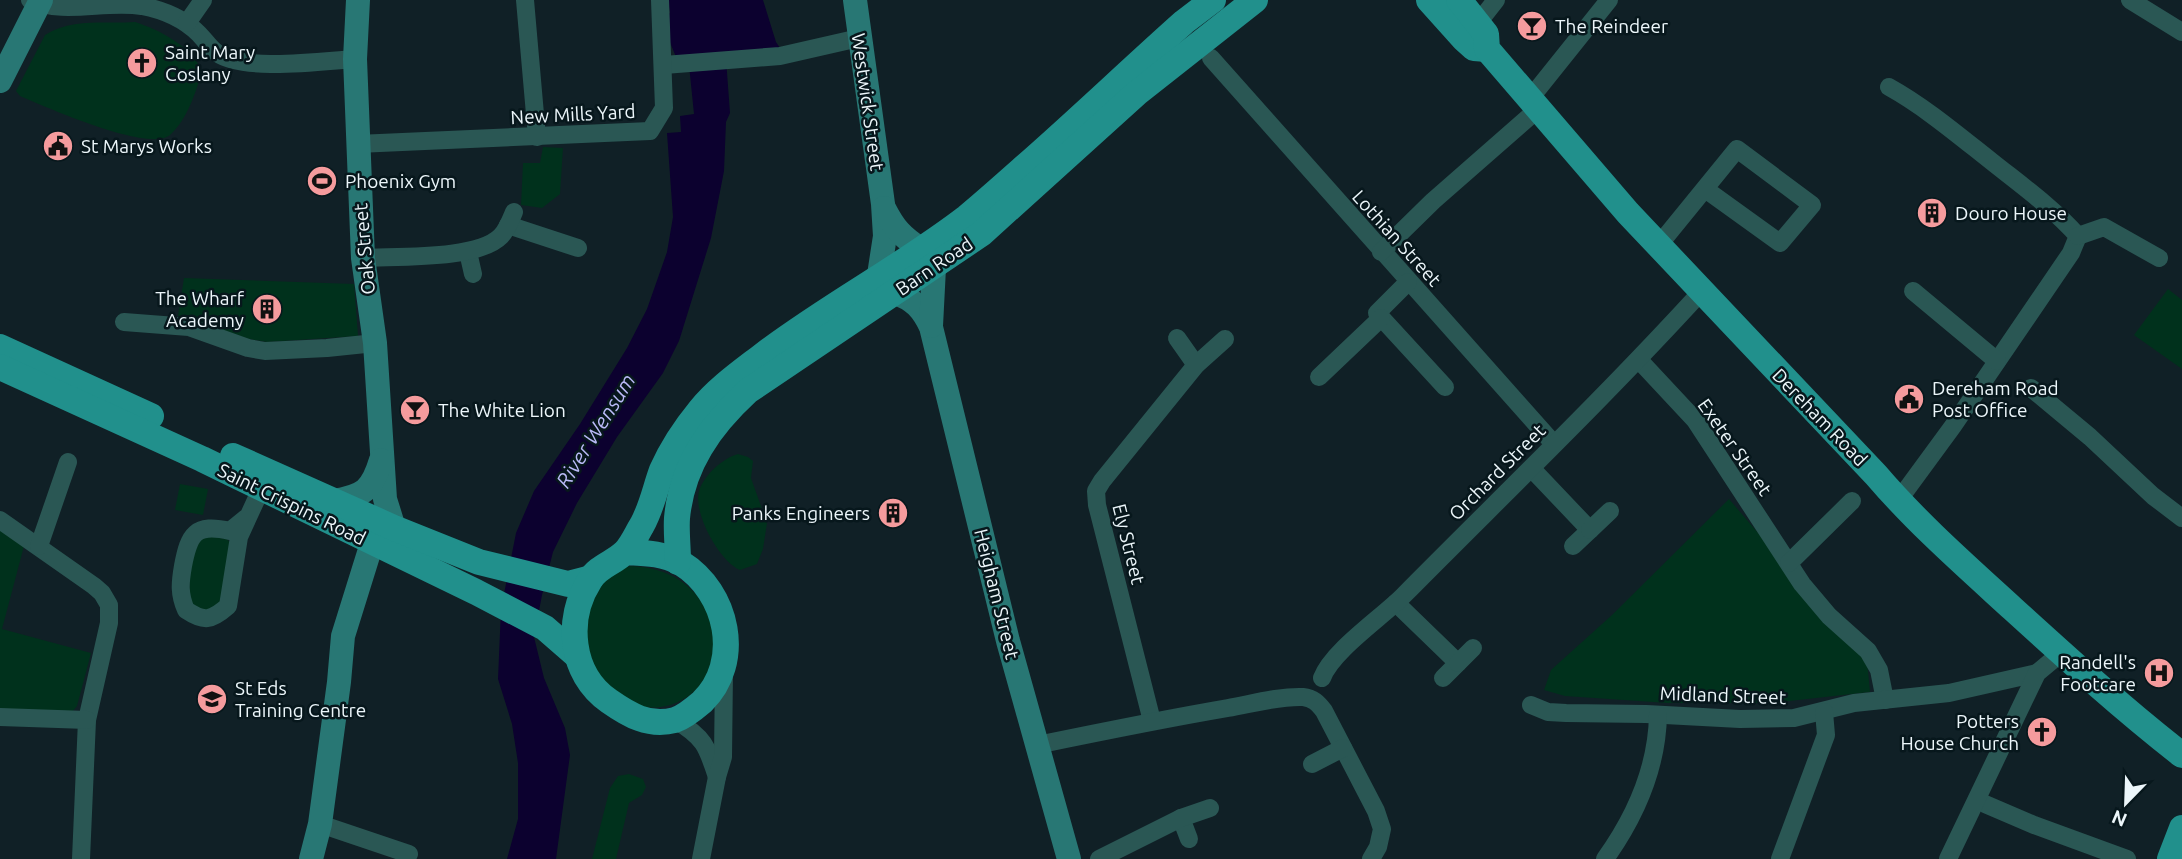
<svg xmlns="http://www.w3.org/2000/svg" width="2182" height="859" font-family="Ubuntu,sans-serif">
  <rect width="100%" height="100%" fill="#102026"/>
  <g fill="#00311c">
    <path d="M135 22C160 30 191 46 202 71 196 92 187 120 170 135 149 153 46 107 20 96L16 91 45 35C72 18 104 24 135 22Z"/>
    <path d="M543 147 563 148 560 194 542 208 521 205 523 163H540Z"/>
    <path d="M184 278 354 284 358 336 267 342 249 339 178 316Z"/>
    <path d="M2168 289 2182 300V369L2134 335Z"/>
    <path d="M738 454 748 457 753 461 751 478 767 523 763 549 757 564 740 570C719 561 693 513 699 491 704 475 723 458 738 454Z"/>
    <path d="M180 484 208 489 203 515 175 510Z"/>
    <path d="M1729 499 1867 660 1870 692 1772 703H1668L1565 696 1544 690 1551 670 1612 615Z"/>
    <path d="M0 528 24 546 2 629 91 653 77 706 72 712 0 710Z"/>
    <path d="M202 535 227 539 231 544 227 597 211 613 189 606 190 551Z"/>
    <path d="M631 566C668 567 700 586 711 623 715 640 714 659 706 675 689 710 640 719 611 691 597 677 588 659 586 640 585 634 582 625 584 619 585 614 589 609 591 605 603 584 605 572 631 566Z"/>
    <path d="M629 774 643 779 646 787 642 795 629 803 616 859H592L610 788 618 776Z"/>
  </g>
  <path fill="#0c012f" d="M668 0H763L776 42 784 54 726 59 730 113 726 122 724 171 711 238 679 341 663 373 617 437 577 503 553 552 542 595 534 637 544 678 565 728 570 755 556 859H507L518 819V763L512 724 498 679 501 609 516 533 534 491 580 424 627 348 647 309 667 252 673 217 667 133 681 132 680 116 694 114 688 55 676 57 669 40 667 14 670 13Z"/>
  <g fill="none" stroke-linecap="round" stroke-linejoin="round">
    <g stroke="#2a5754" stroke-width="18">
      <path d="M30 0C64 15 106 0 142 6 163 10 183 18 199 34 205 40 210 48 217 53 243 72 323 61 355 59"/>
      <path d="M525 0 537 137"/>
      <path d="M2130 0 2182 32"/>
      <path d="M187 23 203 0"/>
      <path d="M1478 23 1496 0"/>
      <path d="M1211 58 1554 444"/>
      <path d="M664 65 780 56 859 38"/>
      <path d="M1889 87C1925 107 1958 135 1991 161 2021 185 2052 207 2078 236L2071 253 1953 426 1898 501"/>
      <path d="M1529 100 1609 0"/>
      <path d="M357 144 650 131 664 108 660 0"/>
      <path d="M508 225 578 248"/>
      <path d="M2078 236 2104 227 2159 258"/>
      <path d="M1658 246 1737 149 1812 205 1780 243 1705 189"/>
      <path d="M468 252 473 274"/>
      <path d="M1381 252 1433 201 1538 109"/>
      <path d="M363 258C397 256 478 260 501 236 507 230 511 219 514 212"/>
      <path d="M1408 282 1377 313 1445 387"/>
      <path d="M1913 291 1997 361"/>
      <path d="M124 322 189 327 248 348 265 351 327 348 375 343"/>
      <path d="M1177 338 1196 365"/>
      <path d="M1639 360 1695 420 1802 584 1829 616 1868 651 1879 670 1885 700"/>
      <path d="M1319 377 1381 318"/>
      <path d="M2031 388 2090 437 2153 496 2182 518"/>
      <path d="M1532 469 1590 530 1573 546"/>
      <path d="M246 518 230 531C195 523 189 534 183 566 180 583 179 594 186 610 204 622 211 621 228 606L239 537 261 489"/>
      <path d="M0 520 94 586 102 593 109 605V623L87 720 81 859"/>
      <path d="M1590 530 1610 511"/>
      <path d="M39 546 68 462"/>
      <path d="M1789 563 1852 501"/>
      <path d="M1396 603 1458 663 1443 678"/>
      <path d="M1458 663 1473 648"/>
      <path d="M1322 678C1332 651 1381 618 1403 596 1503 495 1605 397 1701 292"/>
      <path d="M1531 705 1548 712 1566 713 1646 714 1740 719 1794 718 1854 703 1949 693 2037 673"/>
      <path d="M0 717 87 720"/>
      <path d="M675 720C704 737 707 746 717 777"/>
      <path d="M1152 721 1097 505 1096 491 1102 481 1196 365 1225 339"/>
      <path d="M1037 745C1100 732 1164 719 1228 708 1251 704 1279 696 1303 697 1313 698 1318 703 1324 711L1376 811 1382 829 1378 847 1371 859"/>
      <path d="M1312 764 1343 748"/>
      <path d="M1985 804 2034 825 2127 859"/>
      <path d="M1181 818 1189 839"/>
      <path d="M320 824 409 854"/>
      <path d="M701 859 717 777 723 757 724 672"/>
      <path d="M1099 859 1181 818 1210 808"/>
      <path d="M1605 859C1635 817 1657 767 1658 715"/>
      <path d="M1780 859 1826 735 1824 712"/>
      <path d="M1948 859 2037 673 2061 653"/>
    </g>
    <g stroke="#287774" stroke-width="24">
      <path d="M358 0 355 59 363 258 375 343 385 499 394 528"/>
      <path d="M855 0 883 204 885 236 879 275"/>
      <path d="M0 81 41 0"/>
      <path d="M884 208C894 228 902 237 921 249"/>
      <path d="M895 293C914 299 923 310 931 327L1008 641 1069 859"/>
      <path d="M931 326 934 268"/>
      <path d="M333 501C364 496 372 490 381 460"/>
      <path d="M311 859 320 824 339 682 343 636 372 543"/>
    </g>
    <g stroke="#21908c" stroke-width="26">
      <path d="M1429 0 1464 39 1474 48 1487 49"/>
      <path d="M1459 0 1486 34 1487 49 1628 213 1876 475C1917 523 1966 566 2013 609 2068 659 2123 709 2182 755"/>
      <path d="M0 347 151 416"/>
      <path d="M0 367 202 459 476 592 545 628 576 655"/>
      <path d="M233 456 394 528 479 562 568 584 591 578"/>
      <path d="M625 552C645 553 663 553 681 563 728 592 743 662 702 702 695 708 684 717 675 720 649 727 629 715 609 701 570 674 565 619 590 580 598 566 614 563 625 552 632 545 637 533 642 525 652 507 655 489 662 470 671 450 686 427 700 410 718 388 741 372 763 355 829 305 902 267 967 217 985 202 1003 186 1021 170 1076 122 1129 71 1184 22L1213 0"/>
      <path d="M678 562C678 547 676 532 677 518 682 465 710 426 748 391L981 234 1137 93 1255 0"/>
      <path d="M2170 859 2182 828"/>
    </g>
  </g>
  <defs>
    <g id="bar-disc" transform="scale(1.575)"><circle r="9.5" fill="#f59b9d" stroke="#07171c"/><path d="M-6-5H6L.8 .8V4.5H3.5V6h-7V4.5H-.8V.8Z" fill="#111"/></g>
    <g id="church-disc" transform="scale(1.575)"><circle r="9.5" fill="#f59b9d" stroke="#07171c"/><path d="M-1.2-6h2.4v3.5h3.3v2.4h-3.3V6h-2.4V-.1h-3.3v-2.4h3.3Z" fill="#111"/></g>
    <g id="civic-disc" transform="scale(1.575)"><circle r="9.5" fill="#f59b9d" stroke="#07171c"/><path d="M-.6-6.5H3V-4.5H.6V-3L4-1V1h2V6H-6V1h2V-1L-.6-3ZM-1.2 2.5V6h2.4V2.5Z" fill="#111"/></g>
    <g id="stadium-disc" transform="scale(1.575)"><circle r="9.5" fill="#f59b9d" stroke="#07171c"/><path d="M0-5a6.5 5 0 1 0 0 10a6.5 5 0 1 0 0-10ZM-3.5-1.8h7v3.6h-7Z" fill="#111"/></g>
    <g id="building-disc" transform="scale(1.575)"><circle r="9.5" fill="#f59b9d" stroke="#07171c"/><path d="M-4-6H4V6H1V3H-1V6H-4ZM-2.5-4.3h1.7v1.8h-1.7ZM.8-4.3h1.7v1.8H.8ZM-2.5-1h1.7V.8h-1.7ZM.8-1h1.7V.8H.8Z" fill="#111"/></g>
    <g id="hospital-disc" transform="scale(1.575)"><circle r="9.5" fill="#f59b9d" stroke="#07171c"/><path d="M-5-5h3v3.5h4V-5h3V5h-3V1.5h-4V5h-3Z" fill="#111"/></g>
    <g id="university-disc" transform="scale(1.575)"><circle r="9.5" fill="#f59b9d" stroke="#07171c"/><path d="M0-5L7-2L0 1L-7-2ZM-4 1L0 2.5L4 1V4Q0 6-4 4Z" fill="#111"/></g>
  </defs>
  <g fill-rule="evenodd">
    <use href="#bar-disc" x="1532" y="26"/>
    <use href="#church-disc" x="142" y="63"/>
    <use href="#civic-disc" x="58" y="146"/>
    <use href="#stadium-disc" x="322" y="181"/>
    <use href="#building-disc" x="1932" y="213"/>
    <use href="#building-disc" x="267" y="309"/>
    <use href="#civic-disc" x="1909" y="399"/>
    <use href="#bar-disc" x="415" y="410"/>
    <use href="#building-disc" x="893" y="513"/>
    <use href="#hospital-disc" x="2159" y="673"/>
    <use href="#university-disc" x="212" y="699"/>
    <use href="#church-disc" x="2042" y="732"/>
  </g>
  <g text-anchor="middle" stroke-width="5" stroke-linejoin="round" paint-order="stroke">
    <g font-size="19" fill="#ecf6fa" stroke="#07171c" text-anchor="start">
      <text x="1555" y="33">The Reindeer</text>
      <text x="165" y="59">Saint Mary<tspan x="165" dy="22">Coslany</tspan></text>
      <text x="81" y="153">St Marys Works</text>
      <text x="345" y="188">Phoenix Gym</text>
      <text x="1955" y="220">Douro House</text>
      <text x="244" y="305" text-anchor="end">The Wharf<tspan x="244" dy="22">Academy</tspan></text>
      <text x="1932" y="395">Dereham Road<tspan x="1932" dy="22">Post Office</tspan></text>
      <text x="438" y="417">The White Lion</text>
      <text x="870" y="520" text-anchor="end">Panks Engineers</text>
      <text x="2136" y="669" text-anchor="end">Randell's<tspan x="2136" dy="22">Footcare</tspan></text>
      <text x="235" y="695">St Eds<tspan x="235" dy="22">Training Centre</tspan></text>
      <text x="2019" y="728" text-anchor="end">Potters<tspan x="2019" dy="22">House Church</tspan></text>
    </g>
    <g font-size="19" fill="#ecf6fa" stroke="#07171c">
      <text transform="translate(868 102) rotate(82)" y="7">Westwick Street</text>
      <text transform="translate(573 114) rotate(-3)" y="7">New Mills Yard</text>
      <text transform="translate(1397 238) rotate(48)" y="7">Lothian Street</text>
      <text transform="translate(364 249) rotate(-95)" y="7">Oak Street</text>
      <text transform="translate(934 266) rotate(-34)" y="7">Barn Road</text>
      <text transform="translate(1820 417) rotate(46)" y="7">Dereham Road</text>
      <text transform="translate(1735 447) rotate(55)" y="7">Exeter Street</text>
      <text transform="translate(1497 472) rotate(-45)" y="7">Orchard Street</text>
      <text transform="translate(292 504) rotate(26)" y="7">Saint Crispins Road</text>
      <text transform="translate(1129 544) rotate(76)" y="7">Ely Street</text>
      <text transform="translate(997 594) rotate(76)" y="7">Heigham Street</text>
      <text transform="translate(1723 695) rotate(2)" y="7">Midland Street</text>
    </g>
    <g font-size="21" font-style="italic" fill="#b9b9f6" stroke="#07171c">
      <text transform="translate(596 431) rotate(-58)" y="7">River Wensum</text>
    </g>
  </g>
  <g transform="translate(2126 803) rotate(203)" stroke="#07171c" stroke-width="5" paint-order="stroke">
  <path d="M0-5L12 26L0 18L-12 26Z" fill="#ecf6fa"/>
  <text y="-10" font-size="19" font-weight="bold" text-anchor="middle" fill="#ecf6fa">N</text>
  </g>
</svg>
